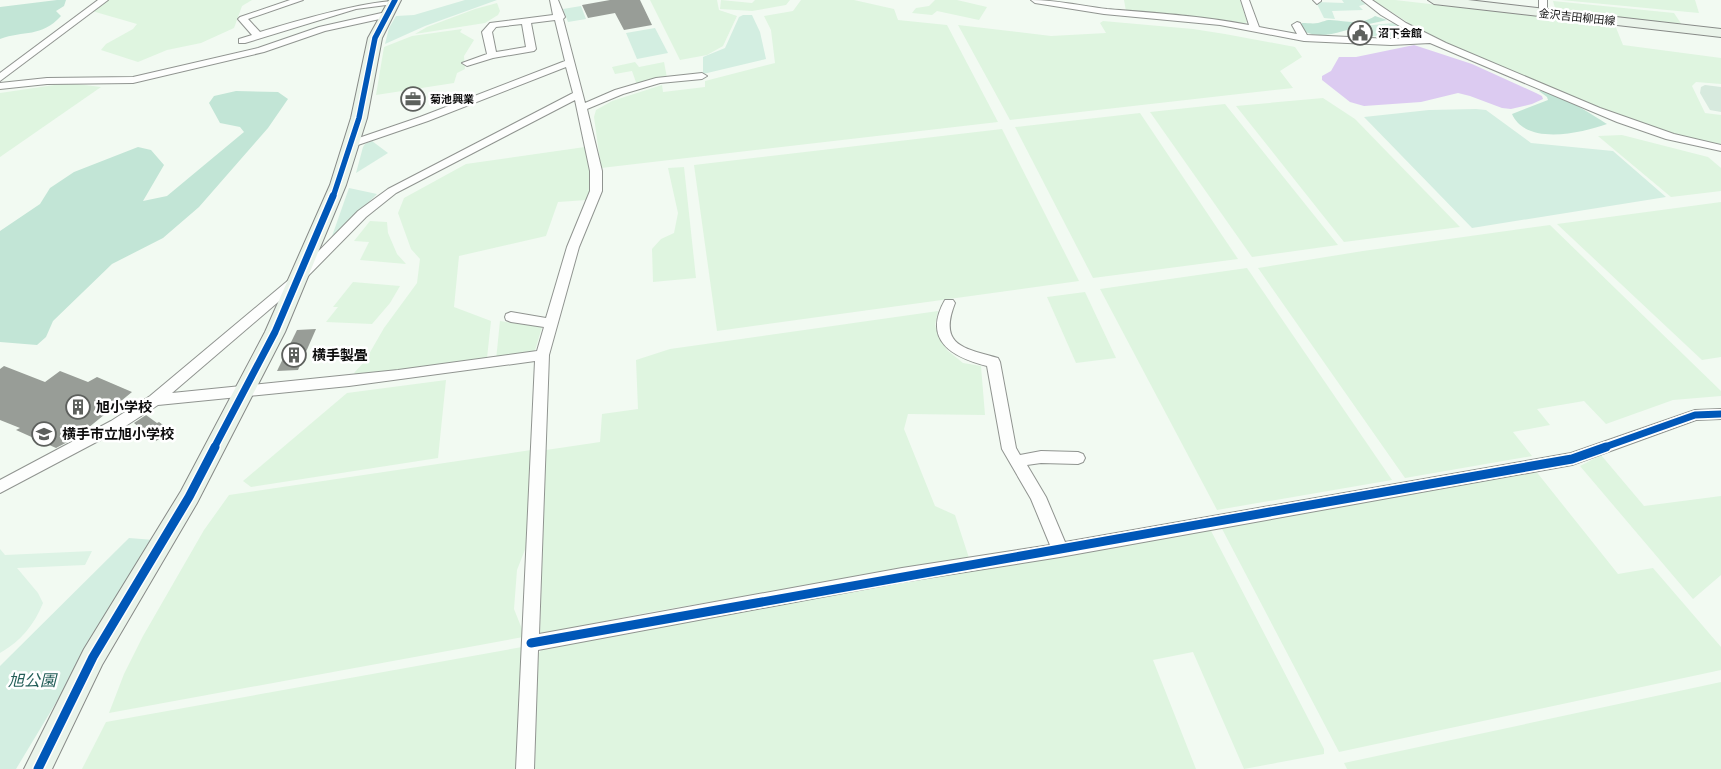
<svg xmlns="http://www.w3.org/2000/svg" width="1721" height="769" font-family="'PT Serif','Noto Sans JP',serif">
  <rect width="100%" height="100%" fill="#f2faf2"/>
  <g fill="#dff5e0">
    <path d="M105 0H252L242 6 234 28 201 43 167 50 138 62 101 50 106 44 133 29 137 24 92 11Z"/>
    <path d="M650 0H717L719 10 737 16 723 46 707 55 680 60Z"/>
    <path d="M721 0 752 3 755 0H790L786 5 752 11 720 9Z"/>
    <path d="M801 0H854L894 9 898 20 947 25 998 122 601 168 594 117 596 110 612 101 662 85 663 92 705 87V81L775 63 771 30 764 16 793 11Z"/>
    <path d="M935 0H957L987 7 979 20 937 11 932 15 912 13 916 8 929 6Z"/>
    <path d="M1124 0H1240L1247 22 1243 24 1188 16 1126 11Z"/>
    <path d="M1373 0H1395L1615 25 1623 45 1721 58V84L1696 82 1692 86 1705 113 1721 115V144L1693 140 1624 119 1453 47 1421 31Z"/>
    <path d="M1561 0H1695L1699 13Z"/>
    <path d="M1553 1 1674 13 1682 25 1567 12 1555 8Z"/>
    <path d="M497 3 500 11 498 15 485 23 415 34 427 27 475 9Z"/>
    <path d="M1103 21 1193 29 1225 34 1295 47 1302 57 1280 71 1293 88 1010 120 958 25 1051 36 1106 33 1100 23Z"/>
    <path d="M462 29 460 32 474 40 464 56 465 69 457 73 454 83 376 95 384 47 412 36Z"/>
    <path d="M635 62 639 67 664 62 667 78 637 85 632 71 615 74 612 67Z"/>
    <path d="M68 83 101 87 0 157V93Z"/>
    <path d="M1323 98 1355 119 1460 227 1344 242 1236 106Z"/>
    <path d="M1225 104 1338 245 1252 257 1150 112Z"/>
    <path d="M1140 113 1238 259 1093 278 1015 127Z"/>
    <path d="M1002 129 1079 281 717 331 694 165Z"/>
    <path d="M1622 135 1708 157 1721 168V191L1671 197 1598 136Z"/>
    <path d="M585 147 592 187 587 200 558 202 546 236 459 256 454 307 491 321 487 358 359 376 354 373 365 361 384 328 417 283 420 259 411 249 398 213 404 198 466 164Z"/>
    <path d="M684 167 696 278 653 282 652 249 661 239 674 233 678 213 668 168Z"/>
    <path d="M1721 202V357L1702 360 1557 224Z"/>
    <path d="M370 221 387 222 388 233 397 254 406 264 360 260 369 242 354 241Z"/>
    <path d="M1550 225 1721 391V396L1673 400 1606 424 1584 401 1537 409 1550 425 1513 432 1532 456 1405 478 1258 268 1363 251Z"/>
    <path d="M1247 268 1392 480 1217 510 1100 289Z"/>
    <path d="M353 282 400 286 390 303 372 324 326 322 338 307H333Z"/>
    <path d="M1085 292 1116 358 1076 363 1047 297Z"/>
    <path d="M938 311 935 325 938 335 947 350 963 363 981 366 985 415 908 414 904 429 935 506 955 515 969 558 651 612 540 634 546 450 600 442 602 414 638 409 636 360 670 349Z"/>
    <path d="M500 321 542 327 534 354 496 360Z"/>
    <path d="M446 380 438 458 251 487 243 481 347 393Z"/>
    <path d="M531 450 528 542 517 570 514 609 522 629H525L523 637 109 713 124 674 143 636 204 530 229 495Z"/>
    <path d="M1601 455 1644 506 1721 496V575L1693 599 1580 466Z"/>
    <path d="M1535 470 1618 574 1653 568 1721 647V670L1339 752 1220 525Z"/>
    <path d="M1209 527 1324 749V754L1244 769 1193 652 1153 660 1196 769H535L538 654 545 646Z"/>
    <path d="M522 647 518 769H82L106 722Z"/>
    <path d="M1721 682V769H1347L1344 763Z"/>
  </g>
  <g fill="#d3eee1">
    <path d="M465 0H497L425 26 385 44 389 28 396 16 414 15Z"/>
    <path d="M1342 0H1360L1366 4 1359 6 1363 10 1332 11 1335 19 1324 18 1316 2 1344 3Z"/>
    <path d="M581 6 586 19 568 22 563 9Z"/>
    <path d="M743 15H752L760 32 766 59 703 74V57L725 48 739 17Z"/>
    <path d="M1394 23 1411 32 1412 37 1368 36 1362 26Z"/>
    <path d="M655 28 668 53 637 59 626 33Z"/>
    <path d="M1476 109 1486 110 1531 143 1613 151 1666 197 1472 228 1364 117 1429 110Z"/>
    <path d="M372 141 388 153 356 173 363 147 365 144Z"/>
    <path d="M349 188 377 194 331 239Z"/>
    <path d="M129 538 154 540 16 769H0V666Z"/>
  </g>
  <g fill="#c2e5d6">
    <path d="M57 0H66L64 6 56 11 61 16C41 38 24 30 0 39V7Z"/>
    <path d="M1375 16 1387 20C1380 22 1372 23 1364 25 1345 30 1324 40 1305 32L1301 25 1302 23C1308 23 1313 24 1318 23 1323 22 1325 20 1330 20 1348 21 1359 26 1375 16Z"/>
    <path d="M236 91 278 92 288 99 268 128 199 207 163 238 112 264 53 321 46 337 37 345 0 342V231L40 204 50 188 74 172 138 147 151 150 164 165 143 201 167 196 244 132 240 127 220 123 209 103 214 96Z"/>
    <path d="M1539 91C1555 90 1593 115 1607 124 1582 133 1526 146 1512 114L1548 100 1547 97Z"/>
  </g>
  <path fill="#d7eade" d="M1705 85 1721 87V112L1710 110 1700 93 1701 87Z"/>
  <path fill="#ddf3e5" d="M0 549 5 555 92 551 85 565 17 568 38 593 43 603C34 625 21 641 0 653Z"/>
  <path fill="#dccbf1" d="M1414 45 1472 64 1536 93 1542 96 1543 99 1532 104 1511 109 1502 108 1470 96 1458 93 1421 102 1364 106 1350 102 1322 80V76L1331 71 1339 57H1356Z"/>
  <g fill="#989d97">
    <path d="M610 0H640L652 25 624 30 615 13 588 18 582 5Z"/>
    <path d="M316 329 298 370 277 371 297 330Z"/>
    <path d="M4 366 45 382 60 371 88 382 97 377 132 392 77 437 56 448 16 430 20 428 0 420V369Z"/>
    <path d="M146 415 157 423 159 422 171 431 156 441 134 423Z"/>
  </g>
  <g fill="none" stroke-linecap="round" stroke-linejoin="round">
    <g stroke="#909490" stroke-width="2">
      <g id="street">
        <path d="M98 0H108L0 81V73Z"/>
        <path d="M290 0H303L248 19 260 32C292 22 368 0 398 1L394 4 356 9 245 43H239V39L252 35 238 19 240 17Z"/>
        <path d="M550 0H558L565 17 563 19 585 103 615 90 656 78 702 73 707 76 702 79 660 83 623 94 587 109 602 171V191L579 247 549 355 539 634 902 568 1050 545 1031 499 1002 449 987 366C952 357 922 340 945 300H953L955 303C938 346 964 348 998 358L1000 362 1016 448 1020 455 1041 451 1078 452 1083 454 1085 458 1083 462 1078 464 1041 463 1027 465 1046 497 1065 542 1571 453 1695 410 1721 409V419L1696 420 1572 465 1060 557 902 582 538 650 534 769H516L535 361 349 386 158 405 121 429 0 493V480L111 421 150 396 297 273 358 211 388 189 573 93 566 67 428 121 355 146H347L346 144 347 142 420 117 565 61 555 20 531 23 536 49 534 51 493 58 467 66 462 63 487 54 482 32 490 23 553 15ZM522 24 526 47 496 52 492 32 496 27ZM575 100 590 171V191L567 247 546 318 511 312 506 314 505 317 506 320 511 322 544 327 537 351 398 370 172 393 305 279 366 217 396 193Z"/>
        <path d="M1031 0C1057 0 1081 6 1107 9 1155 13 1202 16 1249 25L1241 0H1249L1259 27 1297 34 1292 25 1297 22 1300 23 1307 35 1391 39 1420 38 1381 15 1362 0H1372L1406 23 1446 43 1600 108 1674 134 1721 145V151L1666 139 1617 122 1430 43 1391 45 1304 41 1220 25 1104 14 1035 3Z"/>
        <path d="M1313 0H1321V1L1317 4Z"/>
        <path d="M1539 0H1547V15L1544 16 1539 13Z"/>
        <path d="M386 12 391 15 389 17 325 31 264 52 133 83 47 84 0 89V83L47 78 133 77 258 48 319 27Z"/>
      </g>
    </g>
    <g stroke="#878a87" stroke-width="2">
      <g id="secondary">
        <path d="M389 0H401L382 38 367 118 346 185 285 332 197 503 102 665 52 769H24L84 649 181 491 265 332 330 185 351 118 368 38Z"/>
        <path d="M1428 0H1468L1721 29V37L1434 4Z"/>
      </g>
    </g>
    <use href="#street" fill="#fdfefd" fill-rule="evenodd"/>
    <use href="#secondary" fill="#eaf4ea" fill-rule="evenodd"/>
    <g stroke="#fff" stroke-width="8">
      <path id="cycleway-far2" d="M333 197 359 118 375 38 395 0"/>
    </g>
    <g stroke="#fff" stroke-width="10">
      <g id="cycleway-far1">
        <path d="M214 448 275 332 333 196"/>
        <path d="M1602 448 1695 415 1721 414"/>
      </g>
    </g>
    <g stroke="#fff" stroke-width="12">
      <g id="cycleway">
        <path d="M531 643C878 579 1225 521 1572 459L1606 447"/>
        <path d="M38 769 93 657 189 497 215 447"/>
      </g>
    </g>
    <use href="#cycleway-far2" stroke="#0057b8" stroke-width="5.5"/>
    <use href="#cycleway-far1" stroke="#0057b8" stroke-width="7"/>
    <use href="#cycleway" stroke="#0057b8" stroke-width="9"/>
  </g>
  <defs>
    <g id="civic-ring" transform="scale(1.25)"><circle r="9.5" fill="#fff" stroke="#5d605d" stroke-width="1.5"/><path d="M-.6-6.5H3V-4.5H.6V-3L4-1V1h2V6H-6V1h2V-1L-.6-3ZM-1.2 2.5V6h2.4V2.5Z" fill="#5d605d"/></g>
    <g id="office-ring" transform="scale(1.25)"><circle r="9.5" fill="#fff" stroke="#5d605d" stroke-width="1.5"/><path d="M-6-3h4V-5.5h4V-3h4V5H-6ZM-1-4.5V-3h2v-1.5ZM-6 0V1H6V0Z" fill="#5d605d"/></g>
    <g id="building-ring" transform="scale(1.25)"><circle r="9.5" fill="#fff" stroke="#5d605d" stroke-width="1.5"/><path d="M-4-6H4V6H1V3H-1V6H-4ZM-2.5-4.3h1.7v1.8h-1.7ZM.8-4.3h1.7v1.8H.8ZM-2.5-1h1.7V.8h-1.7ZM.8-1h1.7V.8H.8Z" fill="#5d605d"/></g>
    <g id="school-ring" transform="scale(1.25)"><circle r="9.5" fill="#fff" stroke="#5d605d" stroke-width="1.5"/><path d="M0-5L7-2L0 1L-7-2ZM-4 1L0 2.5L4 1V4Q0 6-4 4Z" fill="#5d605d"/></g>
  </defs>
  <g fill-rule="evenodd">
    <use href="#civic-ring" x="1360" y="33"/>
    <use href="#office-ring" x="413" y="99"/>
    <use href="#building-ring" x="294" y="355"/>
    <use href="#building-ring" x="78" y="407"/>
    <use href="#school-ring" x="44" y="434"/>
  </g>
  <g text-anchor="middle" stroke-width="5" stroke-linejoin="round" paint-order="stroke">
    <g font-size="11" fill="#0d0d0d" stroke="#fff">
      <text transform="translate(1577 17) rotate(6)" y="4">金沢吉田柳田線</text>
    </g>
    <g font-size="11" font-weight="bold" fill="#0d0d0d" stroke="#fff" text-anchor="start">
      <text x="1378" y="37">沼下会館</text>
      <text x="430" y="103">菊池興業</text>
    </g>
    <g font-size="14" font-weight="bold" fill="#0d0d0d" stroke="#fff" text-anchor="start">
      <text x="312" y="360">横手製畳</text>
      <text x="96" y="412">旭小学校</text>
      <text x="62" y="439">横手市立旭小学校</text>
    </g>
    <g font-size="16" font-style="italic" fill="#235e58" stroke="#fff">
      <text x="32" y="686">旭公園</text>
    </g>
  </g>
</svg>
